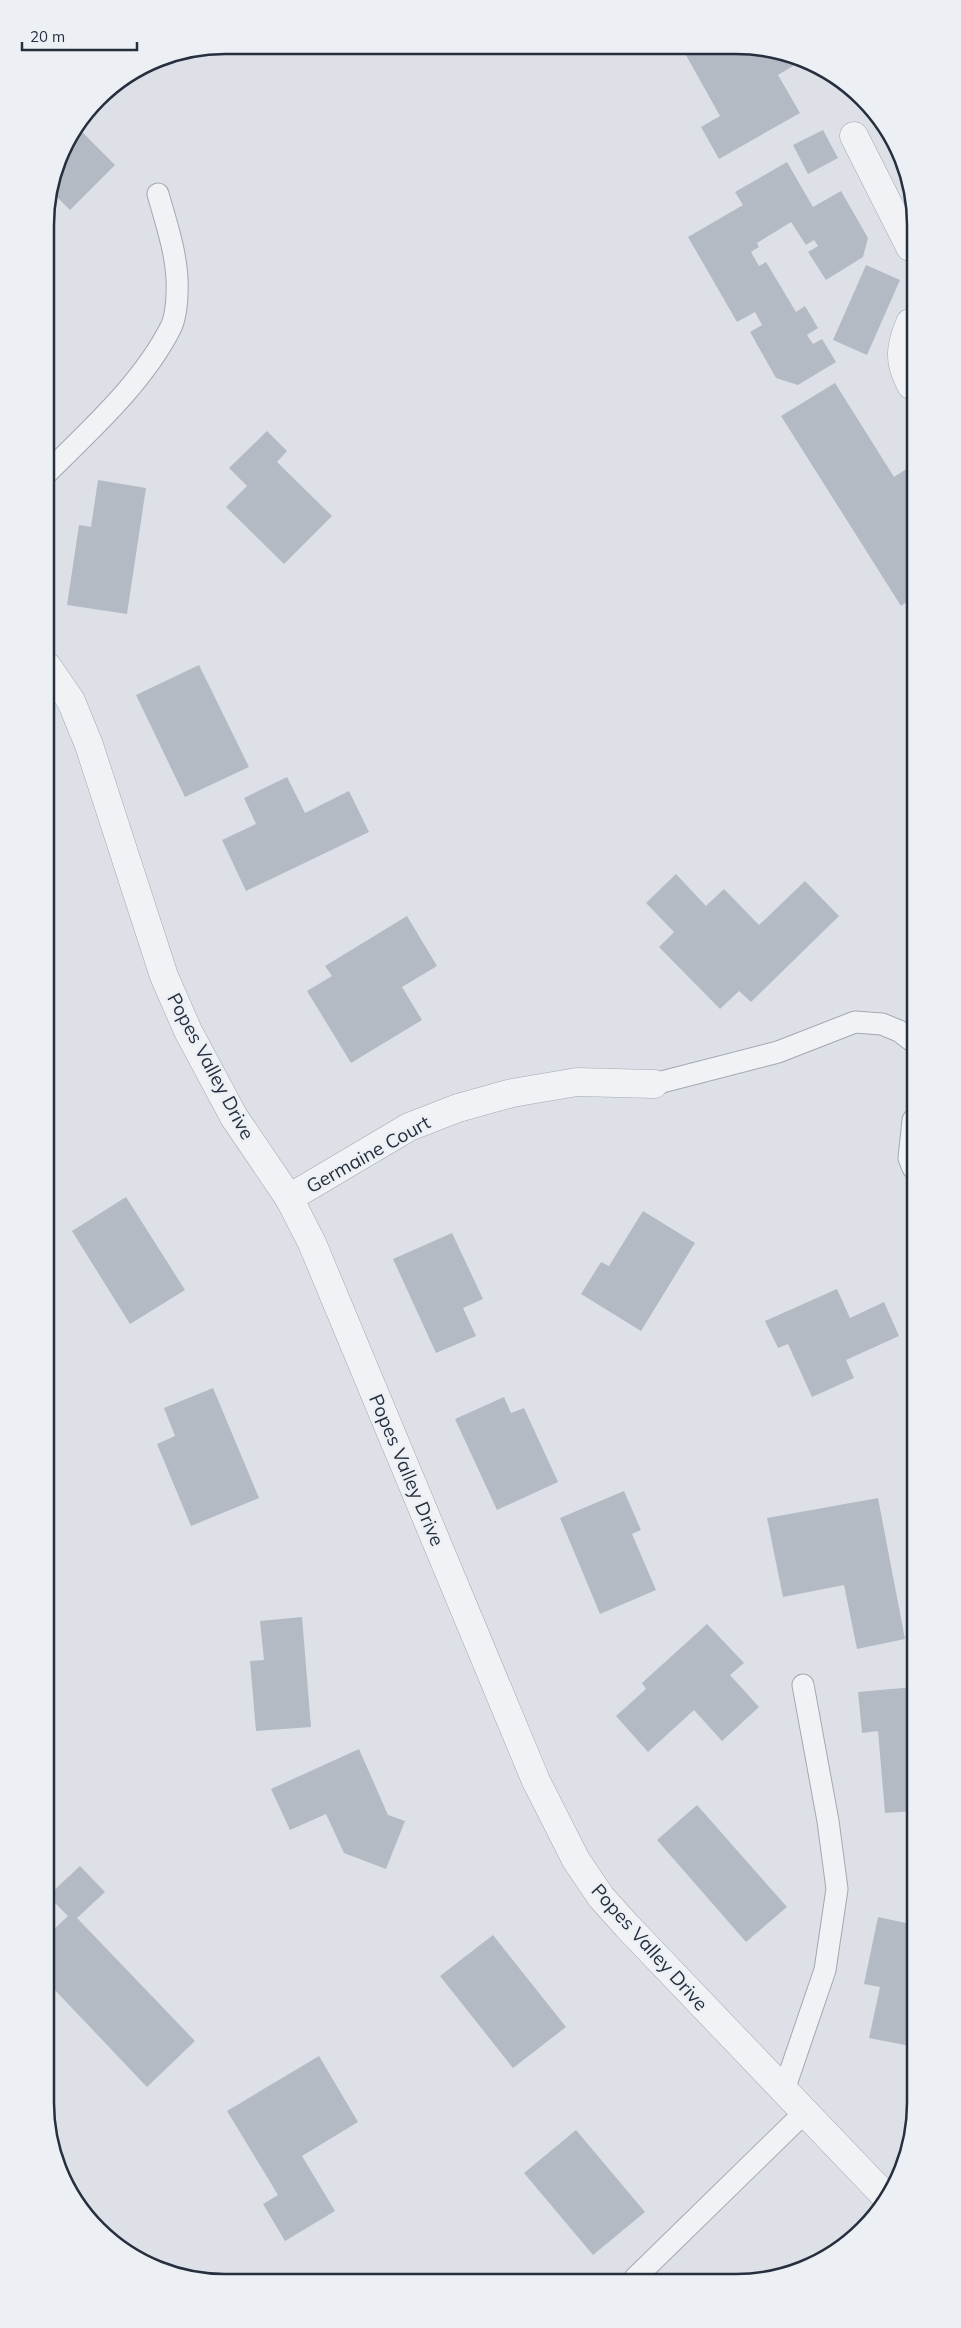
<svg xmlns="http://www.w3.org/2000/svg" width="961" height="2328" font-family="Mulish,sans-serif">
  <rect width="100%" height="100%" fill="#dde1e7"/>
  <g fill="#b4bac4">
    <path d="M682 48H771L786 53 793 66 778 75 800 113 719 159 701 127 720 116Z"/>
    <path d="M77 127 115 165 70 210 51 191 63 145Z"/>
    <path d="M823 130 838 158 808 174 793 145Z"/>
    <path d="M787 162 813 207 841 191 868 238 863 257 826 280 808 252 818 246 814 240 806 245 791 222 757 243 759 247 751 252 759 266 766 262 796 312 805 306 818 328 807 335 813 344 822 339 836 362 798 385 776 378 750 332 762 325 755 312 737 322 688 237 743 205 735 192Z"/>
    <path d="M866 265 900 280 867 355 833 340Z"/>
    <path d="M835 383 894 477 911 466V599L901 606 781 416Z"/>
    <path d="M267 431 287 451 277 462 332 516 284 564 226 507 247 486 229 468Z"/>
    <path d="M98 480 146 488 127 614 67 605 79 525 91 527Z"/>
    <path d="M199 665 249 767 185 797 136 695Z"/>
    <path d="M287 777 305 813 349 791 369 832 246 891 222 840 256 824 244 798Z"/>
    <path d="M676 874 706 906 724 889 759 925 805 881 839 916 751 1002 739 991 720 1009 659 947 674 932 646 903Z"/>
    <path d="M407 916 437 966 402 987 422 1020 351 1063 307 991 332 976 325 966Z"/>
    <path d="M126 1197 185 1290 130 1324 72 1231Z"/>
    <path d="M643 1211 695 1243 641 1331 581 1294 601 1262 609 1266Z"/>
    <path d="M452 1233 483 1299 463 1308 476 1336 436 1353 393 1259Z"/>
    <path d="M837 1289 850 1318 884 1302 899 1336 846 1360 854 1378 812 1397 788 1344 778 1348 765 1321Z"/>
    <path d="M213 1388 259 1498 191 1526 157 1444 175 1436 164 1408Z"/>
    <path d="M504 1397 511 1413 524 1408 558 1482 497 1510 455 1419Z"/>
    <path d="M624 1491 641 1530 632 1534 656 1590 600 1614 560 1518Z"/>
    <path d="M878 1498 905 1639 857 1649 844 1585 783 1597 767 1518Z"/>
    <path d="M302 1617 311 1727 256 1731 250 1661 264 1660 260 1621Z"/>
    <path d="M707 1624 744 1663 730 1675 759 1707 722 1741 694 1710 648 1752 616 1716 646 1689 642 1683Z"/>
    <path d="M914 1687 915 1811 885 1813 878 1731 862 1733 858 1692Z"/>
    <path d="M359 1749 388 1815 405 1821 386 1869 344 1853 326 1814 290 1830 271 1789Z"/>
    <path d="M697 1805 787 1907 746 1942 657 1840Z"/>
    <path d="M80 1866 105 1892 77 1918 195 2041 147 2087 51 1986 50 1933 68 1916 50 1898V1894Z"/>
    <path d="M878 1917 915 1925 913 1946 915 1947V2047L869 2038 880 1987 864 1984Z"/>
    <path d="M493 1935 566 2027 513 2068 440 1976Z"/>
    <path d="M319 2056 358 2122 302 2156 335 2211 285 2241 263 2204 278 2195 227 2111Z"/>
    <path d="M576 2130 645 2212 593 2255 524 2173Z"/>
  </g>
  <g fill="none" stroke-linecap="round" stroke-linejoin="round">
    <g stroke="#a2a8b1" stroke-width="23">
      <g id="lane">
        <path d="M46 474C90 430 143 383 171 327 175 319 177 303 177 294 179 260 167 226 158 194"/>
        <path d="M654 1084 778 1052 855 1022 882 1024 899 1031 912 1041"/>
        <path d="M913 1120 909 1158 913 1168"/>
        <path d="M784 2090 825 1970 837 1889 828 1821 803 1685"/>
        <path d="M635 2278 805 2112"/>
      </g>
    </g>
    <g stroke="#a2a8b1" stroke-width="29">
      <g id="street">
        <path d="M854 136 910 247"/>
        <path d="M910 323C900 347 898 361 911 385"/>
        <path d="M47 666 71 701 89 745 164 976 188 1031 234 1117 289 1198 312 1243 536 1781 576 1860 601 1897 627 1926 887 2198"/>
        <path d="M289 1198 409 1127 458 1108 512 1093 577 1082 654 1084"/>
      </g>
    </g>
    <use href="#lane" stroke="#f0f2f5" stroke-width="21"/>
    <use href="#street" stroke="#f0f2f5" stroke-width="28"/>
  </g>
  <g text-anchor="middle" stroke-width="5" stroke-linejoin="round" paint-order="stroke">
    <g font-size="19" fill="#262f3e" stroke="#ecf0f5">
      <text transform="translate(211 1066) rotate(62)" y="7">Popes Valley Drive</text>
      <text transform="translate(368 1154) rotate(-29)" y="7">Germaine Court</text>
      <text transform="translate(407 1470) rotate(67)" y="7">Popes Valley Drive</text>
      <text transform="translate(650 1947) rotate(48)" y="7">Popes Valley Drive</text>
    </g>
  </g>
  <path d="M0 0H961V2328H0ZM225 54H736A171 171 0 0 1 907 225V2103A171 171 0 0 1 736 2274H225A171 171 0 0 1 54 2103V225A171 171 0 0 1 225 54Z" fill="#ecf0f5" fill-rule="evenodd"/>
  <path fill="none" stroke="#262f3e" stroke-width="2.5" d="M225 54H736A171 171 0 0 1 907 225V2103A171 171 0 0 1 736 2274H225A171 171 0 0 1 54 2103V225A171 171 0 0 1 225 54Z"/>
  <path d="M22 42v8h115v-8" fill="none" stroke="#262f3e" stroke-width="2.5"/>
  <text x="30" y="42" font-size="15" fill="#262f3e" stroke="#ecf0f5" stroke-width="4" paint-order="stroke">20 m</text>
</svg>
